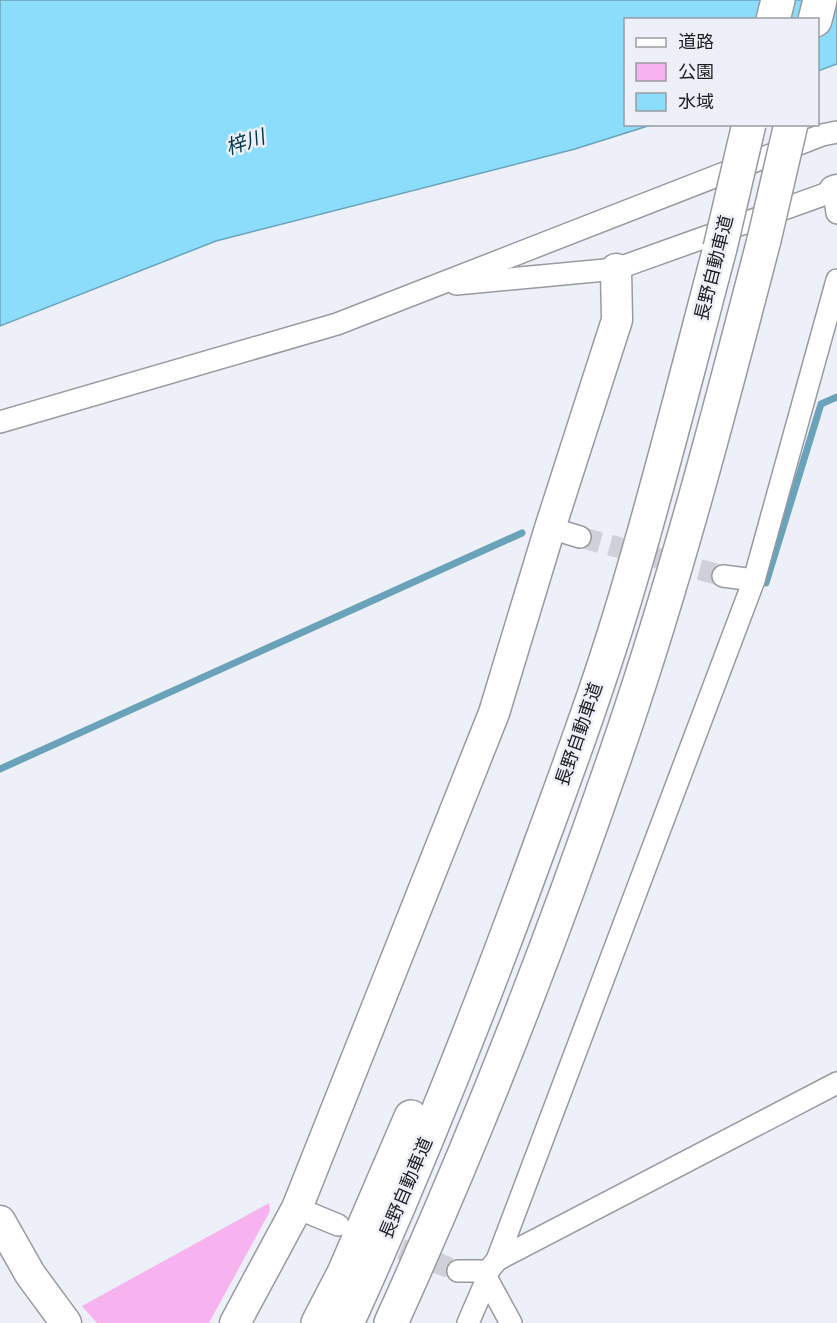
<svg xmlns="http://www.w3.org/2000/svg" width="837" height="1323" font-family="'Open Sans','Noto Sans JP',sans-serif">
  <rect width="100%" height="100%" fill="#eef0f9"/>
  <path fill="#f6b3ef" d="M269 1203 270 1211 209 1323H97L82 1306Z"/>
  <path fill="#8bddfb" stroke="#6aa3b9" stroke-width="1.5" d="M0 0H837V64L818 71V20H626V124L651 125 575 149 216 241 0 326Z"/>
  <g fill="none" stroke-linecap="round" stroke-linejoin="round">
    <g stroke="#6aa3b9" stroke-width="7">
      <path d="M766 583 821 404 837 397"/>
      <path d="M0 769 522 533"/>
    </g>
    <g stroke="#cfd0d8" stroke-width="21" stroke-dasharray="21 10" stroke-linecap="butt">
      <path d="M580 537 723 576"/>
      <path d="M372 1238 458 1271"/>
    </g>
    <g stroke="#989aa2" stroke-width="24">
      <g id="street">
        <path d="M456 284 616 269 834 191 837 213"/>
        <path d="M0 422 337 324 822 135 837 132"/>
        <path d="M550 528 580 537"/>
        <path d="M723 576 754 580"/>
        <path d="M297 1208 338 1225"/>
        <path d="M497 1260 837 1083"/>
        <path d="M458 1271H488"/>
        <path d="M487 1279 511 1323"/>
        <path d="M468 1323 487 1279 488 1271 497 1260 754 580 837 280"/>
      </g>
    </g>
    <g stroke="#989aa2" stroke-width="33">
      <g id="secondary">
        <path d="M834 191 837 190"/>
        <path d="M0 1221 30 1274 66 1323"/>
        <path d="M235 1323 297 1208 494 713 550 528 617 320 616 269"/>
      </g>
    </g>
    <g stroke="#989aa2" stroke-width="36">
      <g id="highway">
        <path d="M773 20 778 0"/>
        <path d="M815 20 820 0"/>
        <path d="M318 1323 344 1273 411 1117"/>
        <path d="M347 1323C419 1165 483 1003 542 840 573 756 604 671 629 585 662 474 690 361 720 248"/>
        <path d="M391 1323C478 1131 555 933 623 733 678 571 721 406 764 240"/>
      </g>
    </g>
    <use href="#street" stroke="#fff" stroke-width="21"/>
    <use href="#secondary" stroke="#fff" stroke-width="30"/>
    <use href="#highway" stroke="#fff" stroke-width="33"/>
    <g stroke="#989aa2" stroke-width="36" stroke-linecap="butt">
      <g id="highway-bridge">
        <path d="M764 240 791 124"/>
        <path d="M720 248 749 124"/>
      </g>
    </g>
    <use href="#highway-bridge" stroke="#fff" stroke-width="33"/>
  </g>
  <g text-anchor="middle" stroke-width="5" stroke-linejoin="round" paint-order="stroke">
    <g font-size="18" fill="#1d1d20" stroke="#eef0f9">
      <text transform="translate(714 268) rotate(-76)" y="6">長野自動車道</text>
      <text transform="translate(579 734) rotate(-71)" y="6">長野自動車道</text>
      <text transform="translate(406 1188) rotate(-67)" y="6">長野自動車道</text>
    </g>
    <g font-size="20" font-style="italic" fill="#043848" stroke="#eef0f9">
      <text transform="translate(245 142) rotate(-18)" y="7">梓川</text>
    </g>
  </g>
  <rect x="624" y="18" width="195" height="108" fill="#eef0f9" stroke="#9a9ca2" stroke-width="1.5"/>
  <rect x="636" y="38" width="30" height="9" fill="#ffffff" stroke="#9a9ca2" stroke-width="1.5"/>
  <text x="678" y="48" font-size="18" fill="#1d1d20">道路</text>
  <rect x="636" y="63" width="30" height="18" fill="#f6b3ef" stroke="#9a9ca2" stroke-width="1.5"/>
  <text x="678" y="78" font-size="18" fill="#1d1d20">公園</text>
  <rect x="636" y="93" width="30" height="18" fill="#8bddfb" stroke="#9a9ca2" stroke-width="1.5"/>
  <text x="678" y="108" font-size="18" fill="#1d1d20">水域</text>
</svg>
